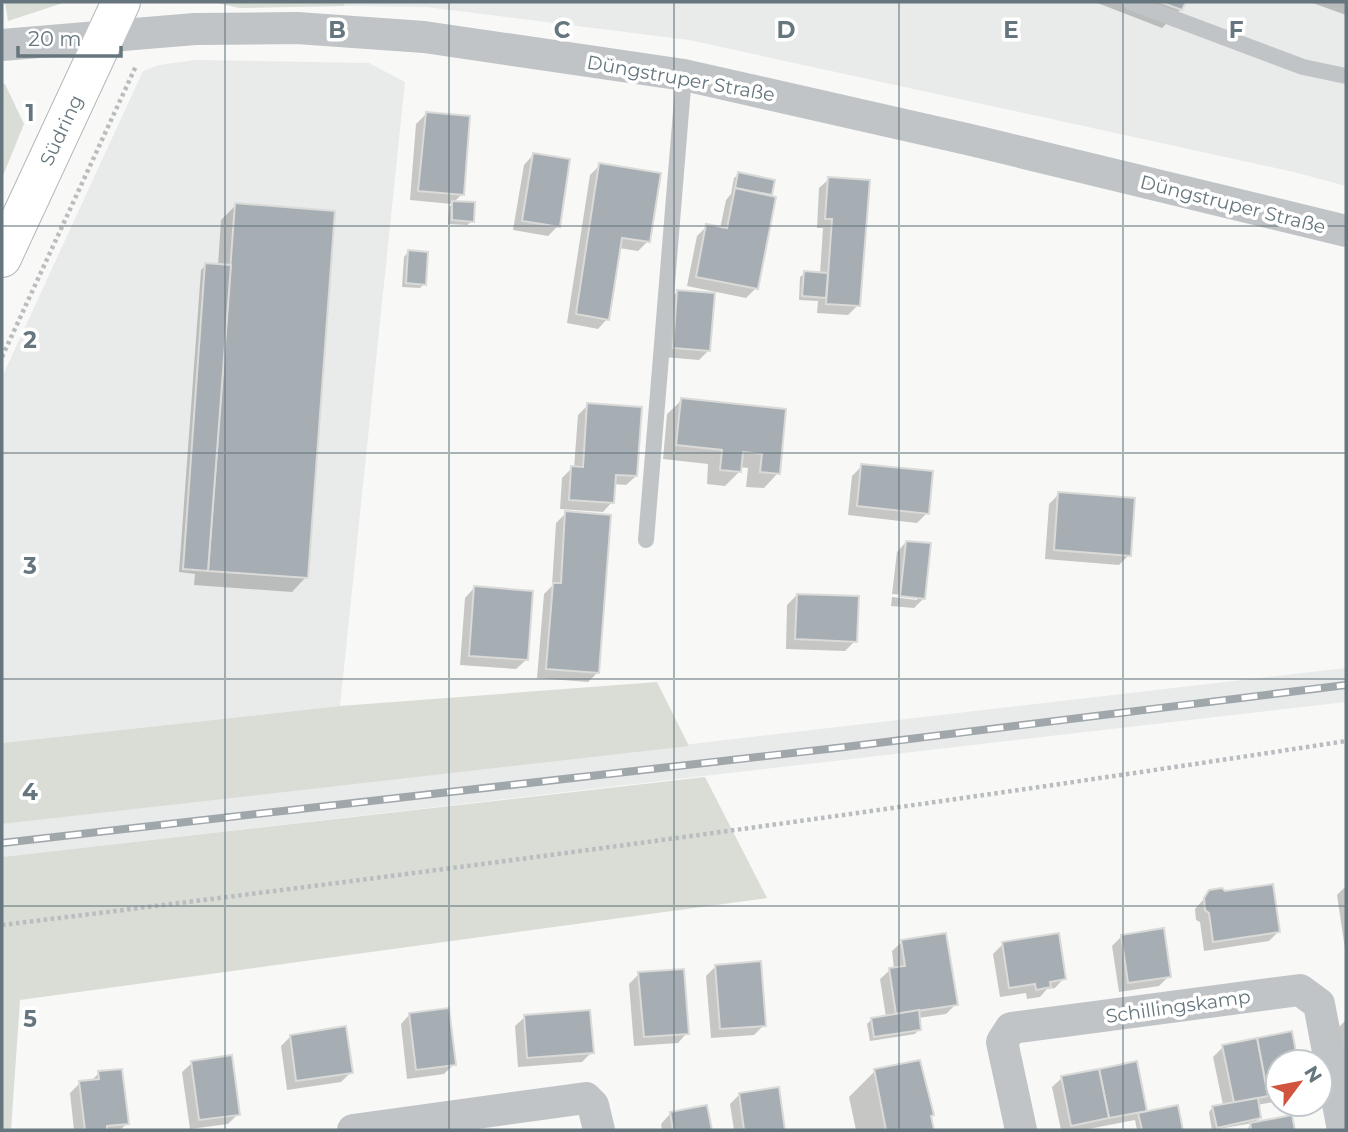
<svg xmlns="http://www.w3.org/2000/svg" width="1348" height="1132" font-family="Montserrat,sans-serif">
  <rect width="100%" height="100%" fill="#f8f8f6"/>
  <g fill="#e9eaea">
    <path d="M345 2H1346V186L1294 172 689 40 427 7 344 6Z"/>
    <path d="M196 60 369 63 405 82 340 706 2 743V377L143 71 159 65Z"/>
    <path d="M1346 668V702L2 857V824Z"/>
  </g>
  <g fill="#d9ddd6">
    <path d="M5 2H66L8 21Z"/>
    <path d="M213 2H345L344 6 239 8Z"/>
    <path d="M2 83 5 84 24 124 2 178Z"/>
    <path d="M657 682 689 746 2 824V743L340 706Z"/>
    <path d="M705 777 767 898 20 1000 11 1130H2V857Z"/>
  </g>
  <g fill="#0003">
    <path d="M1095 2H1184L1181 9 1162 28Z"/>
    <path d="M1310 2H1346V15Z"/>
    <path d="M426 114 462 194 453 203 472 221 467 225 448 224 449 207 452 204 410 200 416 124Z"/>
    <path d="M533 155 558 226 548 236 513 230 524 165Z"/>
    <path d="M600 165 648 241 638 251 619 248 607 319 598 329 567 323 590 175Z"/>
    <path d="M739 174 771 195 769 197 756 288 746 298 687 286 697 236 707 226 720 229 726 200 731 194 734 178Z"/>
    <path d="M829 179 858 305 848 315 817 313 818 301 799 300 800 277 805 273 820 274 823 228H817L819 188Z"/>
    <path d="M236 205 306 577 292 592 194 585 195 574 179 572 201 270 206 265 218 266 221 220Z"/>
    <path d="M408 252 424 284 420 288 402 287 404 257Z"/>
    <path d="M678 291 709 350 699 360 664 357 668 301Z"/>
    <path d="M682 400 784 410 778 473 764 488 746 487 748 468 740 467V471L725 486 707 484 708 464 663 459 667 414Z"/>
    <path d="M588 405 636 476 626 485 613 484 612 502 603 512 560 509 562 478 572 468H574L578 415Z"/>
    <path d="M862 466 927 513 917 523 848 515 852 476Z"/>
    <path d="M1059 494 1129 555 1119 565 1045 559 1049 504Z"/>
    <path d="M566 513 598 672 588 682 537 678 544 594 552 586 556 523Z"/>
    <path d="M906 542 924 598 914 608 891 606 892 597 917 600V596L892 594 897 552Z"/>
    <path d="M474 588 526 660 516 669 460 665 465 598Z"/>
    <path d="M797 595 855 641 845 651 786 649 787 605Z"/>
    <path d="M1346 886V949H1345L1337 895Z"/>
    <path d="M1210 892 1278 932 1269 941 1204 951 1200 922 1196 920 1195 909Z"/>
    <path d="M1122 936 1169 976 1159 986 1119 992 1112 946Z"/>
    <path d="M902 942 956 1004 946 1014 918 1018 919 1029 915 1034 870 1041 867 1024 872 1019 886 1017 880 979 890 970 894 969 892 951Z"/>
    <path d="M1003 944 1064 978 1055 988 1047 989 1040 997 1027 999 1026 993 1000 997 993 954Z"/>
    <path d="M716 966 764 1025 754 1035 711 1038 706 976Z"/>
    <path d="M639 974 687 1033 678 1043 634 1046 629 984Z"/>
    <path d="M410 1014 454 1064 444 1074 407 1079 401 1024Z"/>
    <path d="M525 1017 592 1052 582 1062 518 1067 515 1026Z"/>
    <path d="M1346 1020V1071L1338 1028Z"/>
    <path d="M290 1037 351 1072 341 1082 287 1090 281 1046Z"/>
    <path d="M1223 1047 1297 1062H1278V1101L1257 1105 1260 1118 1253 1124 1290 1117 1293 1130H1246L1253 1123 1212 1130 1209 1112 1213 1107 1223 1105 1213 1057Z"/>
    <path d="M192 1063 238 1114 228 1124 190 1129 182 1072Z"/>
    <path d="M875 1071 932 1115 930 1117 932 1130H856L849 1097Z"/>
    <path d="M99 1073 127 1123 120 1130H74L70 1093 80 1083 90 1082Z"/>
    <path d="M1062 1078 1145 1110 1142 1114 1176 1107 1181 1130H1137L1135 1120 1083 1130H1061L1052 1087Z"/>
    <path d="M778 1089 784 1130H734L730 1104 740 1094Z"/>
    <path d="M706 1107 711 1130H662L661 1124 670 1114Z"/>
  </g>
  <g fill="#a6aeb3" stroke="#dadad9" stroke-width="2">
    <path d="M1160 2H1186L1182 10Z"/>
    <path d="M426 112 470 116 464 195 418 191Z"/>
    <path d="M533 153 570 159 560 227 522 221Z"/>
    <path d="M599 163 661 173 650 242 622 238 609 320 576 314Z"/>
    <path d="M738 172 775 180 772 195 735 188Z"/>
    <path d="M828 177 870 180 860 306 826 304 832 219H825Z"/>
    <path d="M735 188 776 197 758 289 696 277 706 224 727 228Z"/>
    <path d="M452 201 475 202 474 222 452 220Z"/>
    <path d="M235 203 335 211 308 578 208 571Z"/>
    <path d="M408 250 428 252 426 285 406 283Z"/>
    <path d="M205 263 231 265 208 571 183 569Z"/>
    <path d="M804 271 828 273 826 298 802 296Z"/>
    <path d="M677 290 715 293 710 351 673 348Z"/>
    <path d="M681 398 786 409 780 474 760 472 762 454 743 452 741 472 720 470 722 450 676 445Z"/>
    <path d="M587 403 642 407 637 476 616 475 614 503 569 500 571 466 583 467Z"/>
    <path d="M861 464 933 471 929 514 857 506Z"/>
    <path d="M1058 492 1135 498 1131 556 1054 550Z"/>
    <path d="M565 511 611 515 599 673 546 669 553 583H561Z"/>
    <path d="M906 541 931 543 925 599 900 596Z"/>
    <path d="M474 586 533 591 528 660 469 656Z"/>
    <path d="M797 594 859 596 857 642 795 639Z"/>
    <path d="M1273 884 1280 932 1213 942 1209 913 1205 910 1204 898 1209 890 1222 888 1225 891Z"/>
    <path d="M1164 928 1171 977 1128 983 1121 935Z"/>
    <path d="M946 933 958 1005 896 1014 889 968 905 966 901 940Z"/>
    <path d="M1059 933 1066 979 1050 982 1051 987 1036 990 1035 984 1009 988 1002 942Z"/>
    <path d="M761 961 766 1026 720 1029 715 965Z"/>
    <path d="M684 969 689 1034 644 1037 638 972Z"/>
    <path d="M449 1008 456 1065 416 1070 409 1013Z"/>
    <path d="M590 1010 594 1053 527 1058 524 1015Z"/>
    <path d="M919 1010 921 1030 874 1037 871 1018Z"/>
    <path d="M346 1026 353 1073 296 1081 290 1035Z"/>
    <path d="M1292 1031 1298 1062H1278V1094L1268 1096 1257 1038Z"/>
    <path d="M1257 1038 1268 1096 1234 1103 1222 1045Z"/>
    <path d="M232 1055 240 1115 199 1120 191 1061Z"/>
    <path d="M920 1060 934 1115 931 1116 934 1130H886L874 1069Z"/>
    <path d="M1137 1061 1147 1111 1109 1118 1099 1069Z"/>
    <path d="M122 1069 129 1124 107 1126V1130H85L79 1081 99 1079 98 1071Z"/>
    <path d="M1099 1069 1109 1118 1071 1126 1061 1076Z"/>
    <path d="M779 1087 785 1130H744L739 1093Z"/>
    <path d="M1258 1098 1261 1118 1217 1128 1212 1106Z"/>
    <path d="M707 1105 712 1130H673L670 1112Z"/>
    <path d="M1178 1105 1183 1130H1142L1138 1113Z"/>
    <path d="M1292 1115 1295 1130H1251L1250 1123Z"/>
  </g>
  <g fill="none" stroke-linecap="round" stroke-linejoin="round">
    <g stroke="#b3b8bc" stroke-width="40">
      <path id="secondary" d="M2 258 121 2"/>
    </g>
    <g stroke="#babdbf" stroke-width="4.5" stroke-dasharray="3.5 3.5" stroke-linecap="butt">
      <path d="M2 357 136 66"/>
      <path d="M2 925C451 870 899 810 1346 741"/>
    </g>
    <g stroke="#c0c4c7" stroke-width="16">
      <path d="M1130 2 1303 67 1346 76"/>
      <path d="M646 540 684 75"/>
    </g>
    <g stroke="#c0c4c7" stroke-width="32">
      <path d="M2 45 195 29 297 28 424 37 684 75 971 140 1346 231"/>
      <path d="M353 1130 586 1098 593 1105 599 1130"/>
      <path d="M1021 1130 1002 1042 1011 1028 1300 990 1319 1004 1343 1130"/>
    </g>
    <use href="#secondary" stroke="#fff" stroke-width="38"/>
    <g stroke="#a0a7ab" stroke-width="8">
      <path id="rail" d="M2 843 845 747 1346 685"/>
    </g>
    <use href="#rail" stroke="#fff" stroke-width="5" stroke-dasharray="16" stroke-linecap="butt"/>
  </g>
  <path fill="none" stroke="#66767e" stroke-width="2" stroke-opacity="0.55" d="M225 2V1130M449 2V1130M674 2V1130M899 2V1130M1123 2V1130M2 226H1346M2 453H1346M2 679H1346M2 906H1346"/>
  <g text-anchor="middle" stroke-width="7" stroke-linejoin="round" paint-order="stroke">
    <g font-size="19" fill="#66767e" stroke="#fff">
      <text transform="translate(681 78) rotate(10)" y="7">Düngstruper Straße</text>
      <text transform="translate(61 130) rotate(-65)" y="7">Südring</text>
      <text transform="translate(1233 204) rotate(14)" y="7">Düngstruper Straße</text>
      <text transform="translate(1178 1006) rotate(-8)" y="7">Schillingskamp</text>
    </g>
  </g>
  <g font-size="23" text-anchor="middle" font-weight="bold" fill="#66767e" stroke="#fff" stroke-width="7" stroke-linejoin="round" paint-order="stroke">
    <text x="337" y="38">B</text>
    <text x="562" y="38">C</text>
    <text x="786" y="38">D</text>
    <text x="1011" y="38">E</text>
    <text x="1236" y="38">F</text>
    <text x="30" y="121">1</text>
    <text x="30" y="348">2</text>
    <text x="30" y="574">3</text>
    <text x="30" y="800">4</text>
    <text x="30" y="1027">5</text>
  </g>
  <rect width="1348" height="1132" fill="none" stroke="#66767e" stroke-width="7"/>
  <g transform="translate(1299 1083) rotate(58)"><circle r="33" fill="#ffffff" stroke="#c2c8cb" stroke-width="2"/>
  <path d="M0-5L12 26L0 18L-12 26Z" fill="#d1543e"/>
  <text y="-10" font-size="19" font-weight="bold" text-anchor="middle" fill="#66767e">N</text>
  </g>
  <path d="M18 46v10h103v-10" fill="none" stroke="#66767e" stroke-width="3.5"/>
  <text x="28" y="46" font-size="21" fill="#66767e" stroke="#ffffff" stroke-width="5" paint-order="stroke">20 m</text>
</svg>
